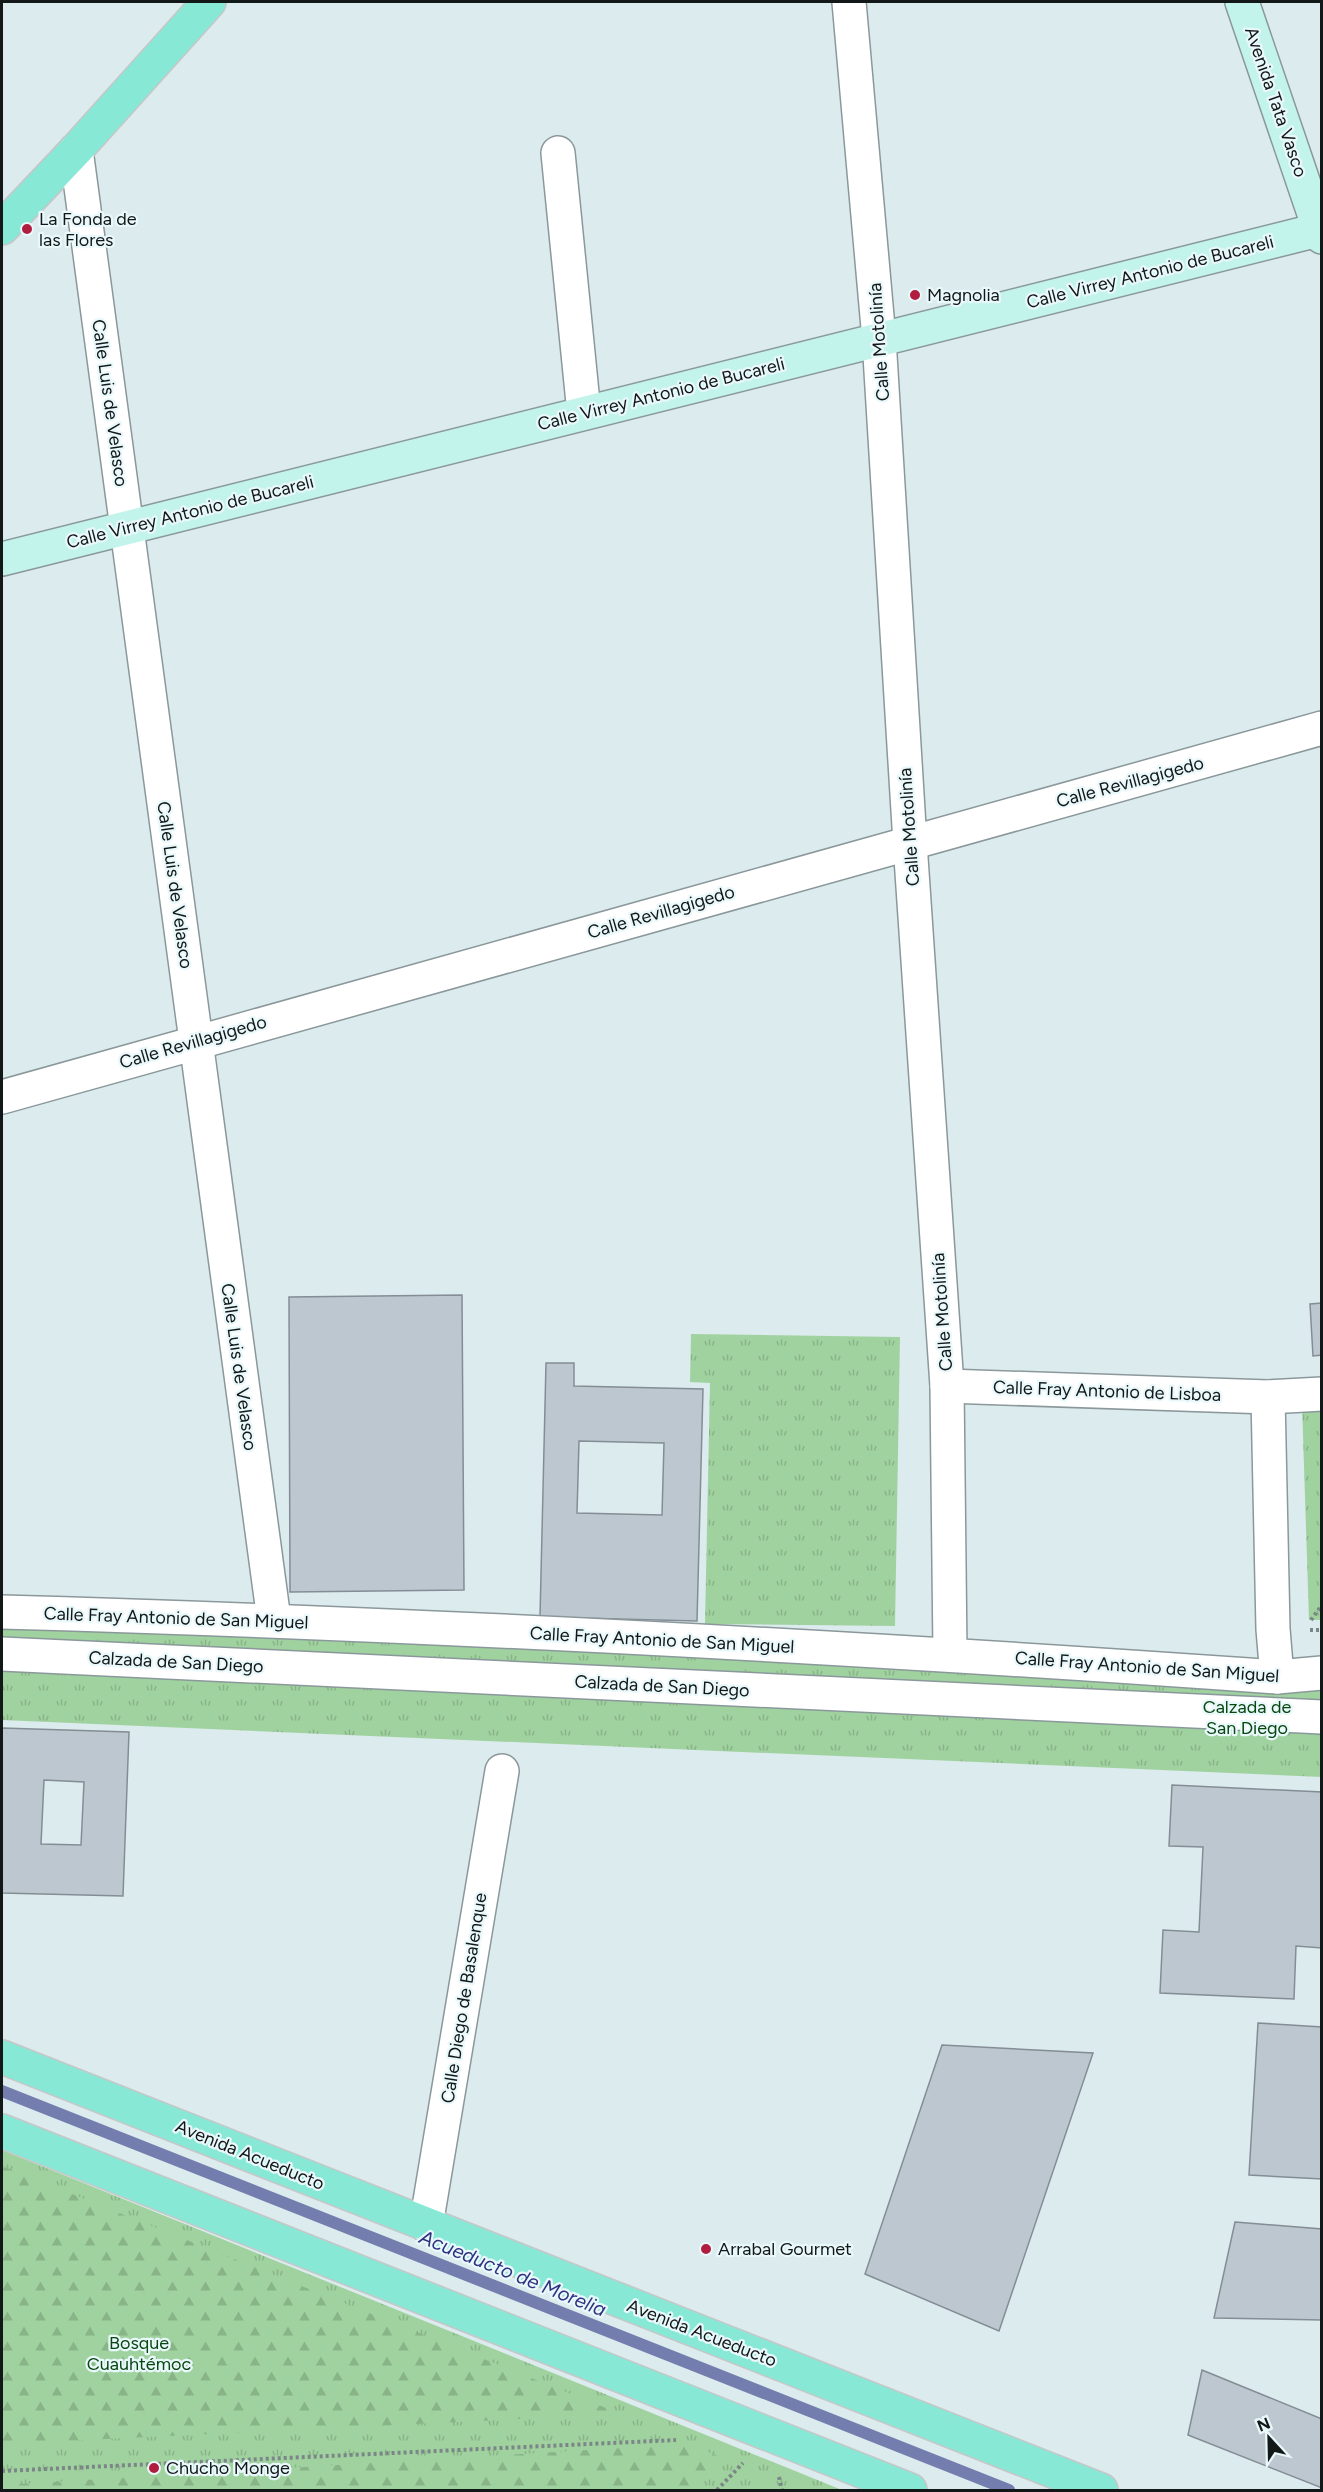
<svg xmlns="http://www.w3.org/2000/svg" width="1323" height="2492" font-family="Figtree,sans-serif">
  <defs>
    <pattern id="grass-tufts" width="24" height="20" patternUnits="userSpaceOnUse" patternTransform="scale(1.5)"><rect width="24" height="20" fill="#a0d29f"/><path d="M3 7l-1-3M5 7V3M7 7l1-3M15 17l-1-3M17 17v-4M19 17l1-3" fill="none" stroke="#89b488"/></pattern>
    <pattern id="forest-firs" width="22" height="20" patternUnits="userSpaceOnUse" patternTransform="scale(1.5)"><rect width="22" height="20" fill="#a0d29f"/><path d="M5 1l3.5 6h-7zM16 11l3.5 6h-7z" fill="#89b488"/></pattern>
  </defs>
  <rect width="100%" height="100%" fill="#dcebed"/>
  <g fill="url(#grass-tufts)">
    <path d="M691 1334 900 1337 895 1626 705 1624 710 1383 690 1382Z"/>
    <path d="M1321 1403V1620H1309L1302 1404Z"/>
    <path d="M2 1623 1321 1664 1322 1777 2 1720Z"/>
    <path d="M2 2150 842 2490H2Z"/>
  </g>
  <g fill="url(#forest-firs)">
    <path d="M2 2166 621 2414 2 2444Z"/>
    <path d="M689 2444 726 2459 695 2490H2V2485Z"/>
  </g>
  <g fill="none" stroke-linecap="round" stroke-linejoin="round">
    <path stroke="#747eae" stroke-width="12" d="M2 2091 1009 2490"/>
  </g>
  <g fill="#bdc7cf" stroke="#848d95" stroke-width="1.5" fill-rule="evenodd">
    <path d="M462 1295 464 1590 290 1592 289 1297Z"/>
    <path d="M1322 1303V1355L1313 1356 1310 1304Z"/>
    <path d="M546 1363H574V1386L703 1389 697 1621 540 1617ZM579 1441 664 1443 662 1515 577 1513Z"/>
    <path d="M2 1728 129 1732 123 1896 2 1893ZM44 1780 84 1782 81 1845 41 1844Z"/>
    <path d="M1172 1785 1322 1792V1948L1296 1946 1294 1999 1160 1993 1163 1930 1199 1932 1203 1847 1169 1846Z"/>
    <path d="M1258 2023 1322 2027V2179L1249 2175Z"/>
    <path d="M942 2045 1093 2053 999 2331 865 2274Z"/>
    <path d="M1235 2222 1322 2229V2320L1214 2318Z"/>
    <path d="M1202 2370 1322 2419V2488L1188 2435Z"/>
  </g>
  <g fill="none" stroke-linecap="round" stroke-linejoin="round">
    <g stroke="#8b989b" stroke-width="36">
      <g id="street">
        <path d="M849 2 879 339 910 843 947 1386 950 1654"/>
        <path d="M76 150 274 1620"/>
        <path d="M558 153 584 413"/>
        <path d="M2 1097 1322 728"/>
        <path d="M947 1386 1268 1397 1322 1394"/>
        <path d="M1268 1397 1273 1629 1277 1677"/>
        <path d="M2 1612C427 1624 852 1647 1277 1677L1322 1673"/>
        <path d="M2 1654 1322 1717"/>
        <path d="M426 2225 502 1771"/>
      </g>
    </g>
    <g stroke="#8b989b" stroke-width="36">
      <g id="secondary">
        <path d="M1242 2 1322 237"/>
        <path d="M2 559 1322 229"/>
      </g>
    </g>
    <g stroke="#c6c7c8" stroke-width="36">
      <g id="primary">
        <path d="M2 228 76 150 209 2"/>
        <path d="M2 2057 1101 2490"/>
        <path d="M2 2131 910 2490"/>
      </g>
    </g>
    <g stroke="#7b8687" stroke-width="4" stroke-dasharray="3 3" stroke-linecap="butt">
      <path d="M1311 1620 1322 1605"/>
      <path d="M1310 1630H1322"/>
      <path d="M2 2471 676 2440"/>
      <path d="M779 2477 782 2490"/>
      <path d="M717 2490 743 2463"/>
    </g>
    <use href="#street" stroke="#fff" stroke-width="33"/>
    <use href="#secondary" stroke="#c3f4eb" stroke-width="33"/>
    <use href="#primary" stroke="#87e8d6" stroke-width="33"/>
  </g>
  <g fill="#b01d3f" stroke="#e9f8fb" stroke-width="2">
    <circle cx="27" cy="229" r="6"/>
    <circle cx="915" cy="295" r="6"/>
    <circle cx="706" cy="2249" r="6"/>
    <circle cx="154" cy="2468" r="6"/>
  </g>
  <g text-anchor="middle" stroke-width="4.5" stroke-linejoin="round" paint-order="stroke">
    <g font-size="18" fill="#121718" stroke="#e9f8fb">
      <text transform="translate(1276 102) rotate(71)" y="6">Avenida Tata Vasco</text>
      <text transform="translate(1150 272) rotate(-14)" y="6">Calle Virrey Antonio de Bucareli</text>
      <text transform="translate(879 342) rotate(-94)" y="6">Calle Motolinía</text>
      <text transform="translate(661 394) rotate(-14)" y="6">Calle Virrey Antonio de Bucareli</text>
      <text transform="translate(110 403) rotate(82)" y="6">Calle Luis de Velasco</text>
      <text transform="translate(190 512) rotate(-14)" y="6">Calle Virrey Antonio de Bucareli</text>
      <text transform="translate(1130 782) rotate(-15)" y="6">Calle Revillagigedo</text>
      <text transform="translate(909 827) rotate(-94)" y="6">Calle Motolinía</text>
      <text transform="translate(175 885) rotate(82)" y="6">Calle Luis de Velasco</text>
      <text transform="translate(661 912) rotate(-16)" y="6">Calle Revillagigedo</text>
      <text transform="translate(193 1042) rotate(-16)" y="6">Calle Revillagigedo</text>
      <text transform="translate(942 1312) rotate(-94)" y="6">Calle Motolinía</text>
      <text transform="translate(239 1367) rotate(82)" y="6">Calle Luis de Velasco</text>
      <text transform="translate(1107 1391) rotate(2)" y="6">Calle Fray Antonio de Lisboa</text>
      <text transform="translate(176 1618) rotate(2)" y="6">Calle Fray Antonio de San Miguel</text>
      <text transform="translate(662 1640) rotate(3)" y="6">Calle Fray Antonio de San Miguel</text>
      <text transform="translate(176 1662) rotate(3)" y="6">Calzada de San Diego</text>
      <text transform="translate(1147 1667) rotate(4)" y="6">Calle Fray Antonio de San Miguel</text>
      <text transform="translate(662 1686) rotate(3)" y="6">Calzada de San Diego</text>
      <text transform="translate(464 1998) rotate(-81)" y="6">Calle Diego de Basalenque</text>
      <text transform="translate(250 2155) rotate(22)" y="6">Avenida Acueducto</text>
      <text transform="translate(702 2333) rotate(21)" y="6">Avenida Acueducto</text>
    </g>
    <g font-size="18" fill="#121718" stroke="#e9f8fb" text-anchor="start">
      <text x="39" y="225">La Fonda de<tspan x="39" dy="21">las Flores</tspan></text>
      <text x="927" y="301">Magnolia</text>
      <text x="718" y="2255">Arrabal Gourmet</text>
      <text x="166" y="2474">Chucho Monge</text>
    </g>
    <g font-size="18" fill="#094710" stroke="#e9f8fb">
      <text x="1247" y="1713">Calzada de<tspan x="1247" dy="21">San Diego</tspan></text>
      <text x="139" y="2349">Bosque<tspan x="139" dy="21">Cuauhtémoc</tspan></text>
    </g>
    <g font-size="20" font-style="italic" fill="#2f3281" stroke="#e9f8fb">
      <text transform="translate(513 2273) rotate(22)" y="7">Acueducto de Morelia</text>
    </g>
  </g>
  <rect width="1323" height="2492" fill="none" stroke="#121718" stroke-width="6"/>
  <g transform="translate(1269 2438) rotate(338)" stroke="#e9f8fb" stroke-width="4.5" paint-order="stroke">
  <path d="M0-4.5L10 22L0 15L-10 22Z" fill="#121718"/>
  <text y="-9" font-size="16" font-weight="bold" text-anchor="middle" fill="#121718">N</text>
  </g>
</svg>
